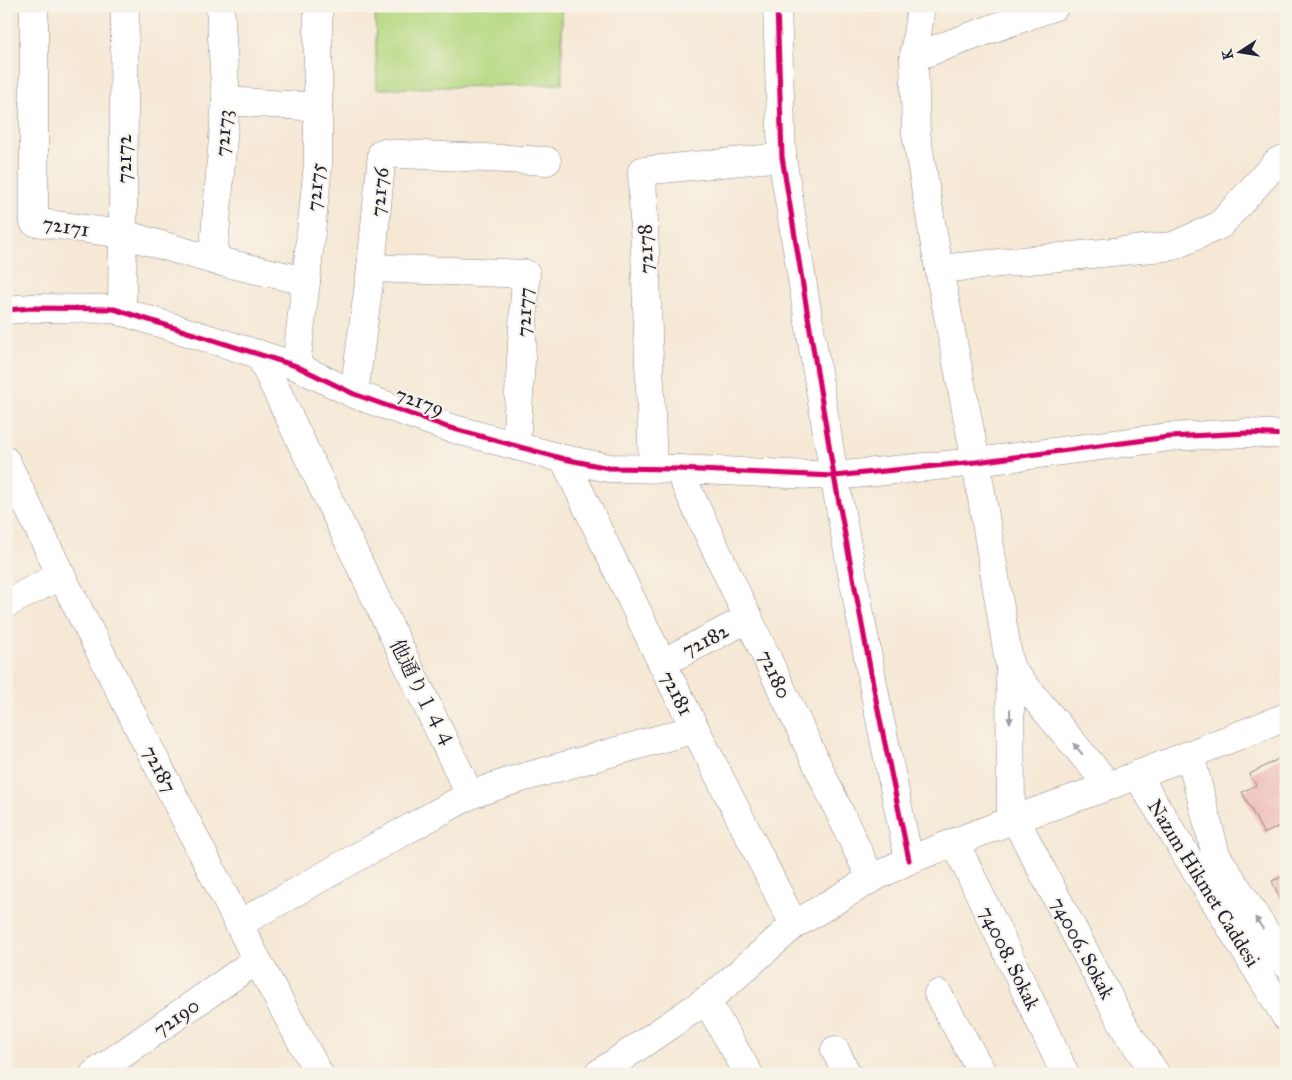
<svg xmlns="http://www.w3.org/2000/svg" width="1292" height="1080" font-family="'IM FELL Great Primer','Noto Serif SC','Noto Serif JP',serif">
  <rect width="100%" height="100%" fill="#f7f3e8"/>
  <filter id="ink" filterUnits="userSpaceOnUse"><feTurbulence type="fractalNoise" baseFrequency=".02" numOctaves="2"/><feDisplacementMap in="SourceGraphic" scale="10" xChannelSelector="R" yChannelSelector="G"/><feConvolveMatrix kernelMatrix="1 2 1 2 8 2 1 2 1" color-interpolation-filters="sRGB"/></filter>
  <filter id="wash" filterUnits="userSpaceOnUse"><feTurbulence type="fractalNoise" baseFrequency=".0096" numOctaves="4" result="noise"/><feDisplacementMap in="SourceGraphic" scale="20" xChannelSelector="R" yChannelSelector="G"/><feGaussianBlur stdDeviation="1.12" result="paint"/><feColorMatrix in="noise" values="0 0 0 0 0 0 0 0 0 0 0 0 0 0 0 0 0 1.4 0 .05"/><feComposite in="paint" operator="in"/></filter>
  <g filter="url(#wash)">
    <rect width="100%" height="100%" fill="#f6e8d5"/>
    <path fill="#b5d880" stroke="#6c7d5e" d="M375 6H562V84L377 89Z"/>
    <g id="blocks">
      <g fill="#edb0ac">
        <path d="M1286 755V834L1284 835 1279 826 1264 834 1242 792 1256 785 1250 774Z"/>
        <path d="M1286 875V902L1282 903 1272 881Z"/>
      </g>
    </g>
  </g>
  <g filter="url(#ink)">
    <use href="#blocks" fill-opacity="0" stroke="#8c8588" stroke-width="1"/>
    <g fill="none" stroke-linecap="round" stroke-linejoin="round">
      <g stroke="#8c8588" stroke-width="29">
        <g id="minor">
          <path d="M34 6V222L123 234 213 260 306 281"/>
          <path d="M777 6 782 157 834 476 877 705 909 860"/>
          <path d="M921 6 914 57 916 133 939 269 976 462 1010 668 1011 821"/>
          <path d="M914 57 1055 6"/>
          <path d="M226 101 318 107"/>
          <path d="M213 260 226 101 220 6"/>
          <path d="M371 268 526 274 516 446"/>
          <path d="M939 269 1173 246 1220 225 1278 161 1286 158"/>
          <path d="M6 310 32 308 114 309 296 366 354 394 447 427 564 459 609 468 678 469 834 476 976 462 1169 437 1248 433 1286 435"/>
          <path d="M122 312 125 6"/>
          <path d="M296 366 306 281 318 164V6"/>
          <path d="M354 394 371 268 382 153 547 161"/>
          <path d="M564 459 662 663 794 925"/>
          <path d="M6 461 61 575 257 960 319 1074"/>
          <path d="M653 468 642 171 782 157"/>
          <path d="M678 469 871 879"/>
          <path d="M6 604 61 575"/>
          <path d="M662 663 749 618"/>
          <path d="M1010 668 1109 786"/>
          <path d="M470 795 511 781 695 729"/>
          <path d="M1015 819 1127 1032 1156 1074"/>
          <path d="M955 842 1065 1074"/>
          <path d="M239 924 352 860 470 795 259 354"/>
          <path d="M938 994 983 1074"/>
          <path d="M706 1000 749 1074"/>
          <path d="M835 1050 847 1074"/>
          <path d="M94 1074 257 960"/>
        </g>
      </g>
      <g stroke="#8c8588" stroke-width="29">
        <g id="major">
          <path d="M1190 755 1216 855 1286 964"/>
          <path d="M1137 775 1286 1017"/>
          <path d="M598 1074 714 995 794 925 871 879 909 860 1015 819 1109 786 1286 717"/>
        </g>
      </g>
      <use href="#minor" stroke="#fff" stroke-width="28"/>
      <use href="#major" stroke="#fff" stroke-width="28"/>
      <g stroke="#f7f3e8" stroke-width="8">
        <g id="cycleway">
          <path d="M777 6 782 157 834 476 877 705 909 860"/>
          <path d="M6 310 32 308 114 309 296 366 354 394 447 427 564 459 609 468 678 469 834 476 976 462 1169 437 1248 433 1286 435"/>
        </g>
      </g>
      <use href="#cycleway" stroke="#d6006c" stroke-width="5"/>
    </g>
    <defs><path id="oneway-solid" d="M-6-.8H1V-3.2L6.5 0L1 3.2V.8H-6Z" transform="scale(1.25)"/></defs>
    <g fill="#9c9ca7">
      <use href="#oneway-solid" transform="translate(1010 716) rotate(90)"/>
      <use href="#oneway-solid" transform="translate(1078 749) rotate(-130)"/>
      <use href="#oneway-solid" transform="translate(1259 923) rotate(-123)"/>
    </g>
  </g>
  <g text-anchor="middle" stroke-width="4" stroke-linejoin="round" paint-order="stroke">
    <g font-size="20" fill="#22223b" stroke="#f7f3e8">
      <text transform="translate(223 133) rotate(-86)" y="7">72173</text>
      <text transform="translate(124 159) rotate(-90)" y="7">72172</text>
      <text transform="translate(315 187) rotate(-85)" y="7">72175</text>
      <text transform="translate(379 192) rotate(-85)" y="7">72176</text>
      <text transform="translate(66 226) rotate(9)" y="7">72171</text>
      <text transform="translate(645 249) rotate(-92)" y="7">72178</text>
      <text transform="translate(524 312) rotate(-87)" y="7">72177</text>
      <text transform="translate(420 401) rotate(20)" y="7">72179</text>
      <text transform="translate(705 640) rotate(-27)" y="7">72182</text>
      <text transform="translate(775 674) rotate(65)" y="7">72180</text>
      <text transform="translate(677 693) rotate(63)" y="7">72181</text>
      <text transform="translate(422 694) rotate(64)" y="7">他通り１４４</text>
      <text transform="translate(160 769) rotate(63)" y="7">72187</text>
      <text transform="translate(1204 883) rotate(58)" y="7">Nazım Hikmet Caddesi</text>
      <text transform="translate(1083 948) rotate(62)" y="7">74006. Sokak</text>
      <text transform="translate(1010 958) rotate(64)" y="7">74008. Sokak</text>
      <text transform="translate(176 1017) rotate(-35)" y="7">72190</text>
    </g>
  </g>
  <rect width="1292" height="1080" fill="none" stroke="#f7f3e8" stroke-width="25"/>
  <g transform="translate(1240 52) rotate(258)" stroke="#f7f3e8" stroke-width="4" paint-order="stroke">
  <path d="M0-4L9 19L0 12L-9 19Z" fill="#22223b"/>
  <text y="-8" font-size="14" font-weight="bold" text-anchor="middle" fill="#22223b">K</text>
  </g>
</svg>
